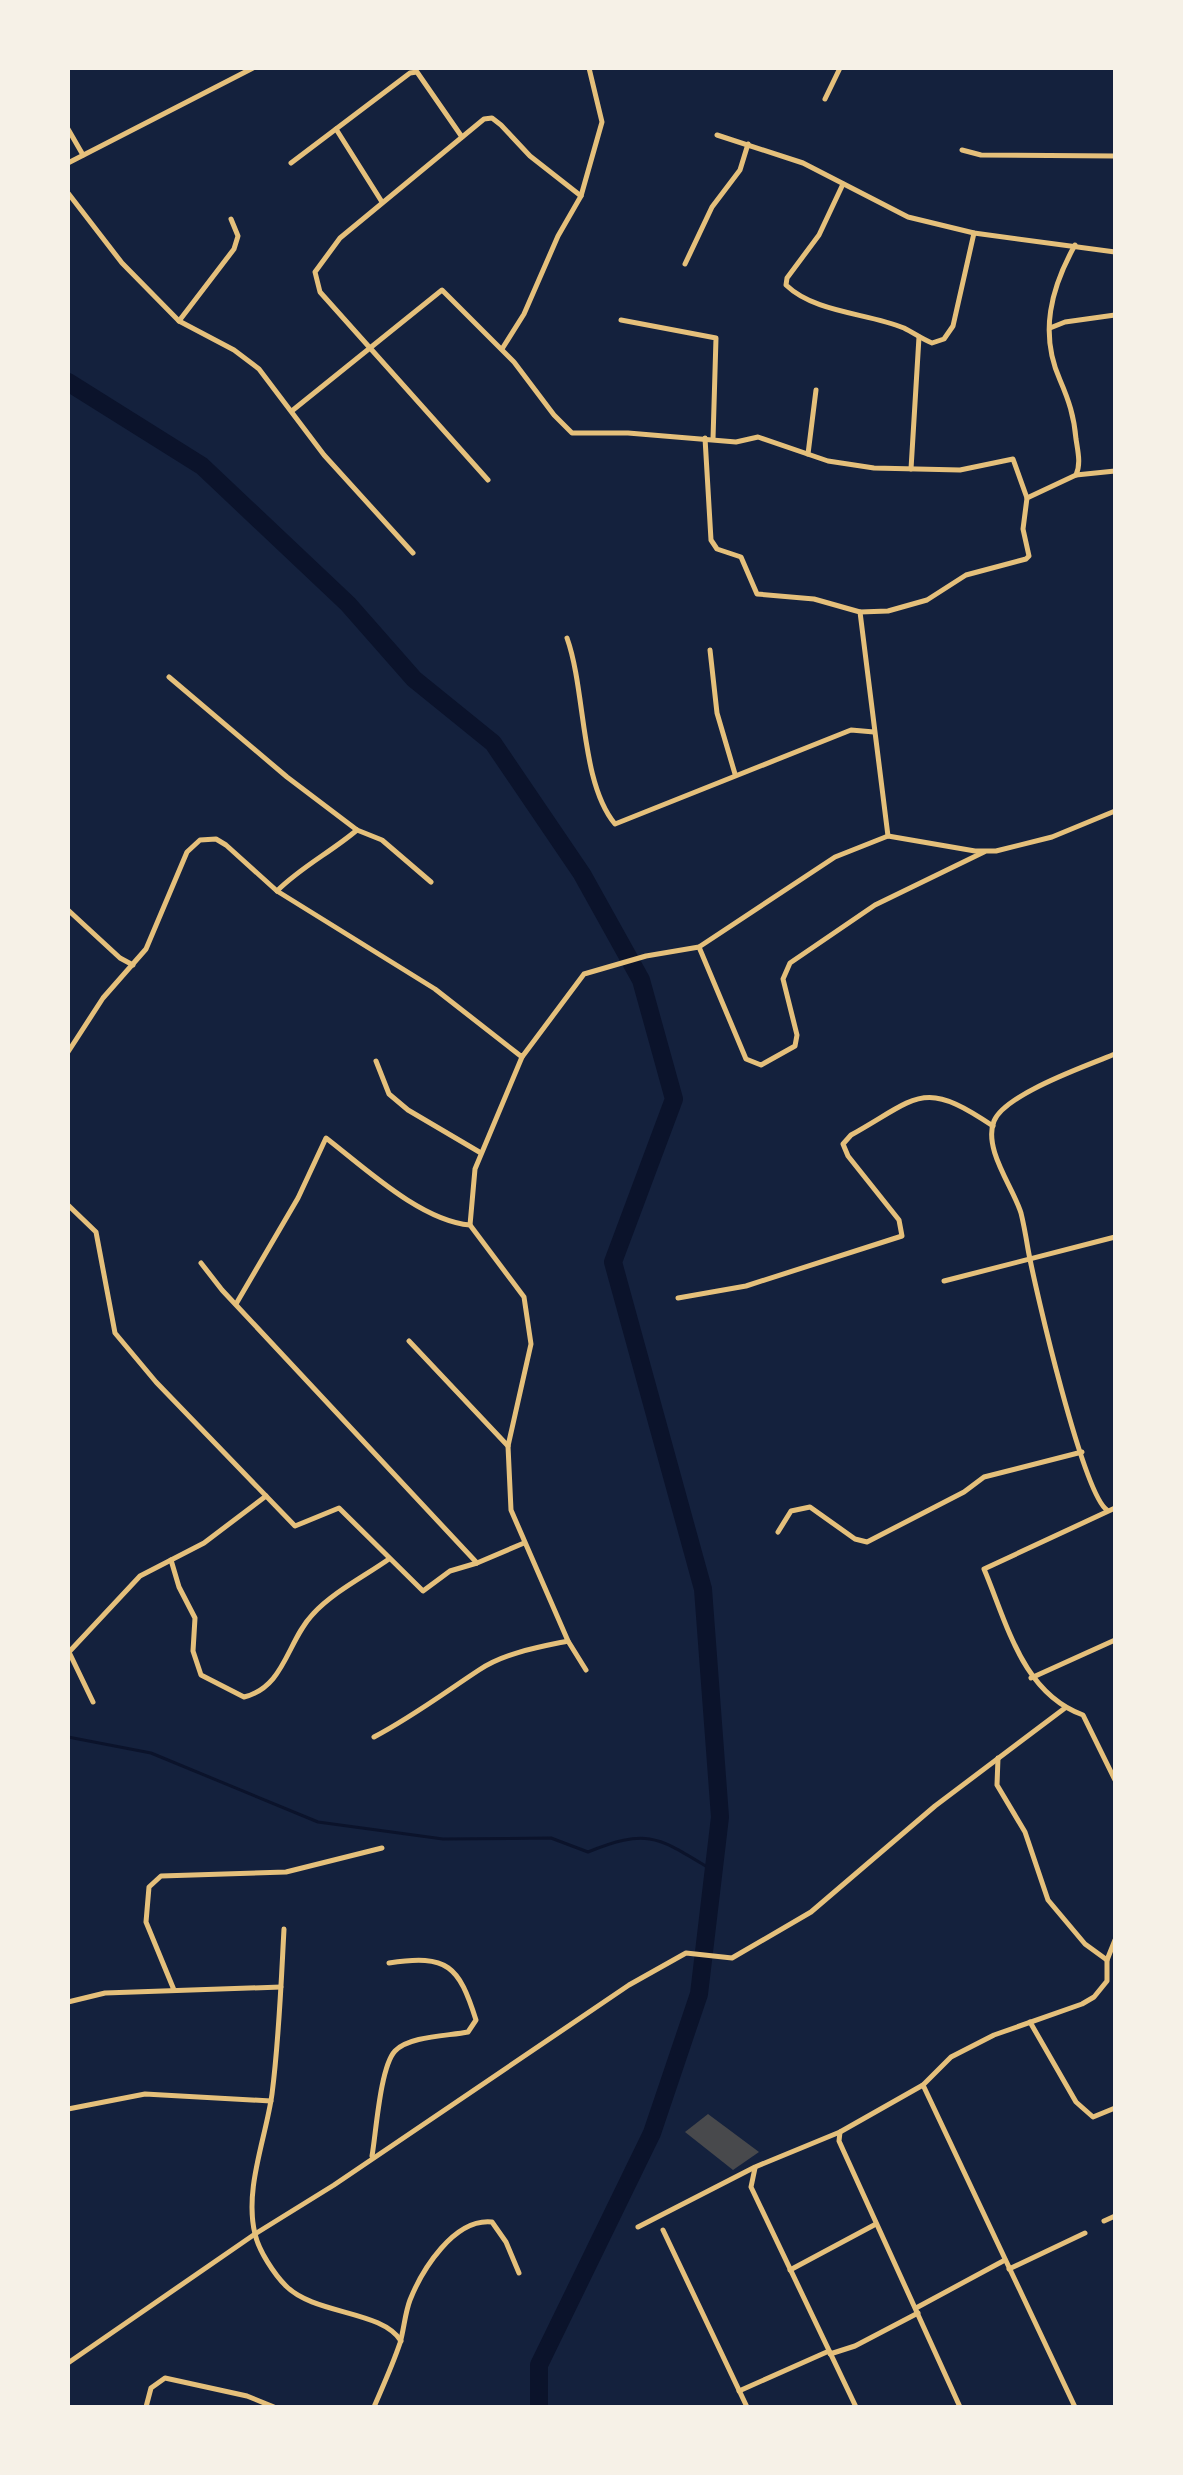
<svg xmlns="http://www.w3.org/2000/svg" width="1183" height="2475" font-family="Arial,sans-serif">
  <rect width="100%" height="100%" fill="#14213d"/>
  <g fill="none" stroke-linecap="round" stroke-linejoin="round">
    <path stroke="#0b132b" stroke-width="3" d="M68 1737 151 1753 318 1822 443 1839 551 1838 588 1852C650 1827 659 1838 714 1871"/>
    <path stroke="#0b132b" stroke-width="18" d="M68 382 202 466 348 604 414 679 493 743 582 874 641 980 674 1099 613 1262 703 1589 720 1817 699 1994 652 2133 539 2365V2407"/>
  </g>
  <path fill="#48494c" d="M708 2114 759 2152 733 2170 685 2132Z"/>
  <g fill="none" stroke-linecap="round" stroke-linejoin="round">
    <g stroke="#e5c07b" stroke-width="5">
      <path d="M825 99 840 68"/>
      <path d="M68 129 83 155"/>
      <path d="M336 129 382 202"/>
      <path d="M717 135 803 163 908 217 974 233 1115 252"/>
      <path d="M962 150 981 155 1115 156"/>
      <path d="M68 163 253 68"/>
      <path d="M291 163 410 73 417 72 462 137"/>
      <path d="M843 184 819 235 787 278 786 285C815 313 868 313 904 328 914 333 922 339 932 343L944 339 953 326 974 233"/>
      <path d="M68 193 122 263 179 321 234 350 259 369 324 455 413 553"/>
      <path d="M1075 245C1051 288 1039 333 1060 380 1069 401 1074 416 1076 439 1078 452 1081 464 1076 475"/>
      <path d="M685 264 712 207 740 170 748 144"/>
      <path d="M621 320 716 338 713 439"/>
      <path d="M179 321 234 249 238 236 231 219"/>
      <path d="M1050 328 1065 322 1115 315"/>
      <path d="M502 349 524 314 558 236 581 196 602 122 589 68"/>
      <path d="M293 410 442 290 514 362 554 415 572 433H628L736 442 758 437 828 461 874 468 960 470 1013 459 1027 498"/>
      <path d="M705 438 711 540 717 549 741 557 757 594 814 599 860 612 888 836"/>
      <path d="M808 454 816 390"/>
      <path d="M911 469 919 337"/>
      <path d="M488 480 320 292 315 272 340 238 484 119 492 118 501 125 530 156 581 196"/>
      <path d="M860 612 888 611 927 600 966 575 1026 559 1029 556 1023 529 1027 498 1076 475 1115 471"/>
      <path d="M567 638C586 691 580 782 615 824L851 730 874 732"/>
      <path d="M710 650 717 713 735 774"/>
      <path d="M169 677 287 777 357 830 382 840 431 882"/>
      <path d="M277 891C301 867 331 852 357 830"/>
      <path d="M68 910 120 958 133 965"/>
      <path d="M699 947 746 1059 761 1065 795 1046 797 1035 783 979 790 963 875 905 984 852"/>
      <path d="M68 1052 103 998 146 949 187 852 200 840 216 839 226 845 277 891 435 989 522 1057 584 974 646 956 699 947 835 857 888 836 975 851H996L1052 837 1115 811"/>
      <path d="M376 1061 389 1094 408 1110 481 1153"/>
      <path d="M68 1205 96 1232 115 1333 156 1382 295 1526 339 1508 423 1591 450 1571 477 1563 524 1543"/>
      <path d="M470 1225 475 1169 522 1057"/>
      <path d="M201 1263 222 1290 477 1563"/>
      <path d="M944 1281 1115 1237"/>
      <path d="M678 1298 746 1286 902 1236 899 1220 848 1156 843 1144 851 1135C919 1097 922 1078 993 1126"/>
      <path d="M236 1304 298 1198 326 1138C365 1168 421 1221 470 1225L524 1297 531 1344 508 1446 511 1510 568 1641 586 1670"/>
      <path d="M409 1341 508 1446"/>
      <path d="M1115 1508 984 1569C1007 1623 1022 1693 1083 1715L1115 1780"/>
      <path d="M1107 1510C1083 1494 1035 1288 1028 1249 1026 1237 1024 1225 1021 1213 1013 1187 983 1149 994 1121 1005 1094 1088 1065 1115 1054"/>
      <path d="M778 1532 791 1511 810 1507 855 1539 867 1542 964 1492 984 1477 1082 1452"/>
      <path d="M171 1560 179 1587 195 1618 193 1651 201 1675 244 1697C285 1687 287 1641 313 1614 333 1592 365 1576 389 1559"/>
      <path d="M68 1650 93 1702"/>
      <path d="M69 1652 140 1576 204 1543 266 1496"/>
      <path d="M1031 1678 1115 1640"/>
      <path d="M374 1737C412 1717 444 1693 479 1670 504 1653 539 1647 568 1641"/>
      <path d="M998 1758 997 1785 1025 1832 1048 1900 1085 1944 1107 1960"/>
      <path d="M284 1929C281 1985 279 2040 272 2094 266 2138 244 2189 255 2234 259 2251 274 2274 286 2286 315 2315 382 2310 401 2341"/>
      <path d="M174 1990 146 1922 149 1887 161 1876 286 1872 382 1848"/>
      <path d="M68 2002 105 1993 281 1987"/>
      <path d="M1030 2022 1076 2102 1093 2117 1115 2108"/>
      <path d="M923 2085 1075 2407"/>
      <path d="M68 2109 145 2094 271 2101"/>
      <path d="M840 2132 839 2141 960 2407"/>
      <path d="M372 2156C376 2134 380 2067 395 2051 409 2036 448 2036 468 2032L476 2020C459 1966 448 1954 389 1963"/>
      <path d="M755 2168 751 2187 856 2407"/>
      <path d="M1104 2221 1115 2216"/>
      <path d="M638 2227 755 2167 840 2132 923 2085 951 2057 994 2035 1082 2004 1094 1997 1107 1981V1960L1115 1940"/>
      <path d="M663 2230 747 2407"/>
      <path d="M1009 2269 1085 2233"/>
      <path d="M790 2270 876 2224"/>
      <path d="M916 2308 1005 2260"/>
      <path d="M830 2354 855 2346 918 2313"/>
      <path d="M68 2363 255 2234 334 2185 629 1985 686 1953 732 1958 811 1912 935 1806 1065 1708"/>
      <path d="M739 2391 829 2351"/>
      <path d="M146 2407 151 2388 165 2378 247 2396 274 2407"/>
      <path d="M374 2407C383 2386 393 2364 400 2343 404 2329 405 2313 410 2300 422 2270 454 2218 492 2222L506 2242 519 2273"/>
    </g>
  </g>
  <rect width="1183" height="2475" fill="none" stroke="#f6f1e7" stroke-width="140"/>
</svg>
